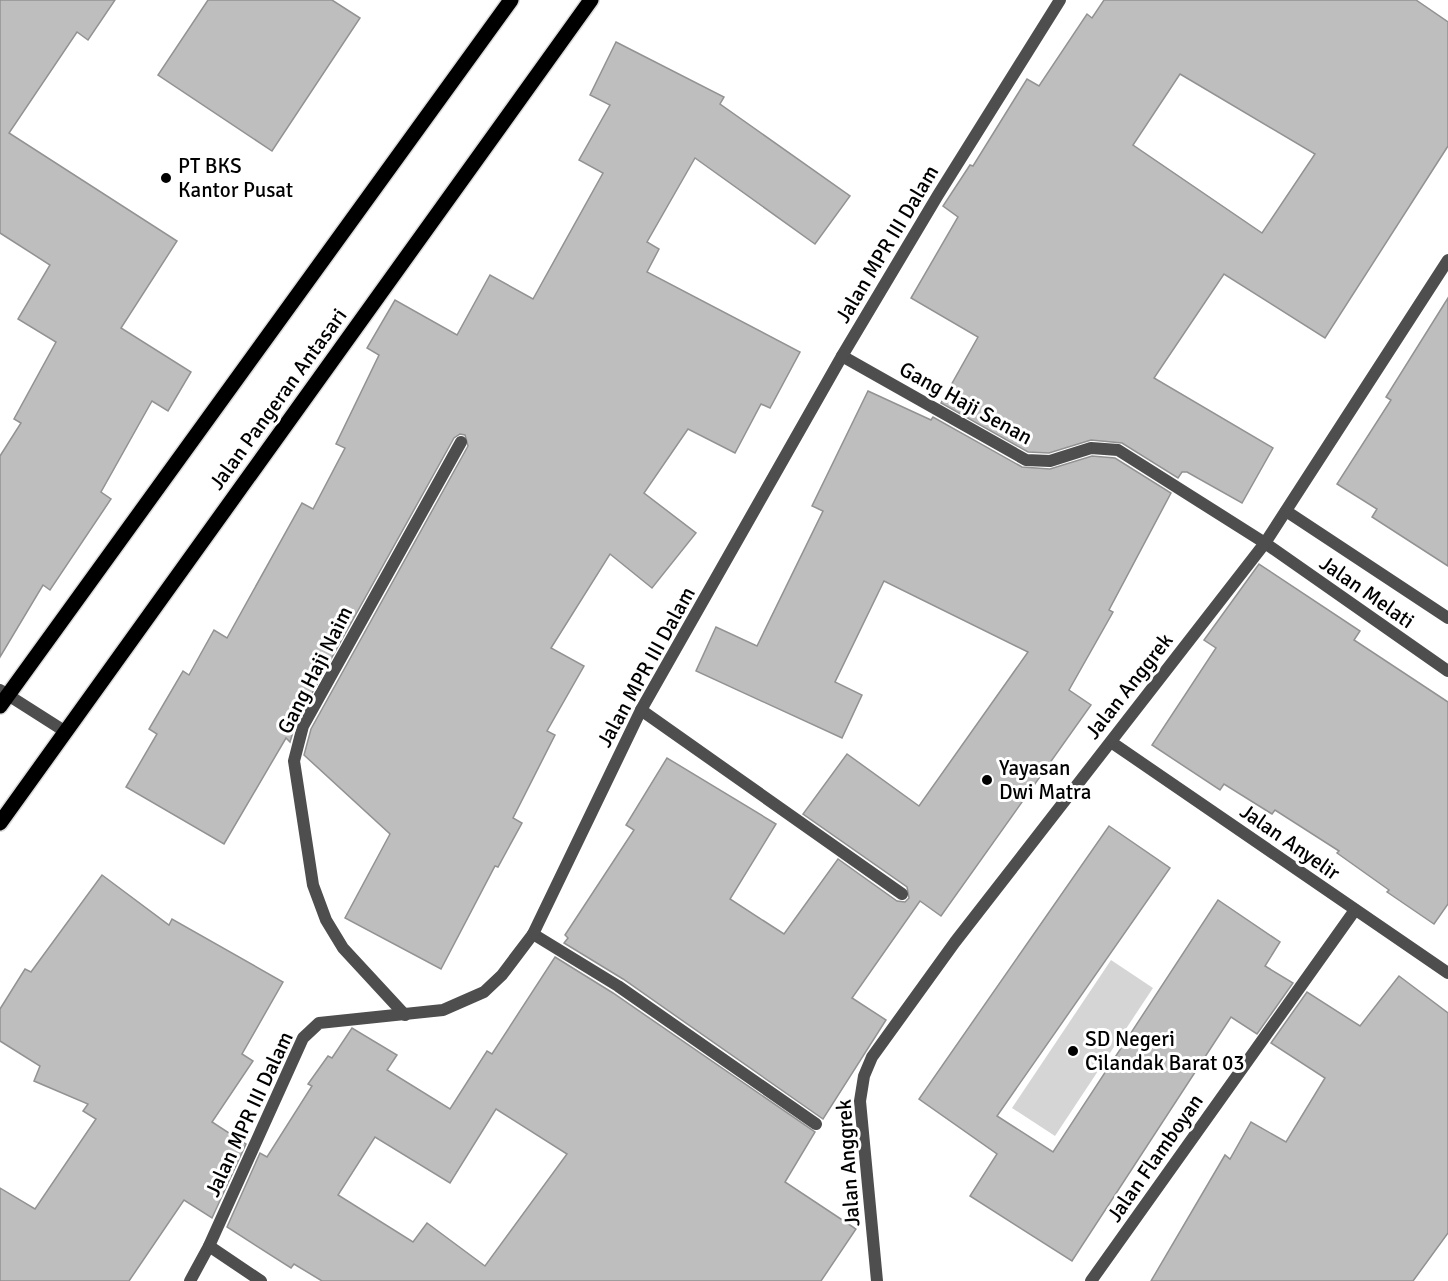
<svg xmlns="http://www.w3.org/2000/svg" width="1448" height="1281" font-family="Signika,sans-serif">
  <rect width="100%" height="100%" fill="#fff"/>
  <path fill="#d5d5d5" d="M1111 960 1153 988 1055 1136 1012 1108Z"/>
  <g fill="#bebebe" stroke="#929292" stroke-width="1.5" fill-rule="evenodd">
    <path d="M0 0H115L88 40 77 32 9 133 177 241 121 328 191 372 168 411 152 401 101 492 111 499 50 590 43 585 0 657V456L21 423 14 419 56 342 18 319 50 265 0 233Z"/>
    <path d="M208 0H332L360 18 272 151 158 75Z"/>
    <path d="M1104 0H1416L1448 22V146L1325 338 1224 274 1154 378 1273 448 1242 503 1187 472H1182L1178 478 1122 443 1091 440 1049 453 1028 452 941 403 978 337 911 298 958 217 943 206 970 165 973 166 1027 79 1039 86 1087 14 1092 18ZM1180 74 1315 154 1262 233 1133 145Z"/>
    <path d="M616 42 724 97 720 104 850 196 815 244 695 158 647 242 659 249 647 272 800 352 770 408 761 404 735 453 688 429 644 493 696 533 652 588 610 554 551 648 584 666 547 731 555 735 513 818 522 823 498 867 495 866 441 969 345 918 390 834 304 755 311 729 468 446 465 435 460 434 454 438 296 722 290 742 286 738 224 844 126 787 157 734 149 729 183 671 189 675 214 630 227 638 302 503 313 509 345 448 336 444 379 355 367 348 395 300 457 335 490 275 533 299 603 173 579 160 610 105 590 95Z"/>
    <path d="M1448 298V566L1372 517 1377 509 1337 484 1391 400 1386 397Z"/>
    <path d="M868 391 931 420 933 417 1022 467 1050 469 1092 456 1115 458 1171 493 1109 610 1113 612 1069 690 1091 705 941 916 920 901 852 998 886 1020 823 1119 623 979 564 943 568 938 565 935 634 830 626 825 667 758 776 824 730 899 784 934 838 859 897 901 905 902 909 898 907 887 803 814 847 754 919 806 1028 652 884 581 835 682 862 695 842 738 696 671 716 627 757 646 823 511 812 506Z"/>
    <path d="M1259 564 1360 631 1354 640 1448 702V904L1434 924 1387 892 1389 890 1337 853 1339 851 1275 810 1272 814 1224 784 1220 790 1152 745 1216 648 1204 640Z"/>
    <path d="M1109 826 1170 868 997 1116 1053 1152 1218 900 1280 942 1265 966 1293 983 1257 1034 1231 1017 1072 1261 970 1196 997 1154 919 1099Z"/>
    <path d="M102 875 169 925 172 919 283 982 242 1054 253 1061 212 1122 246 1144 212 1218 184 1200 129 1281H0V1188L35 1209 96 1119 83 1111 88 1104 34 1081 40 1066 0 1041V1009L25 969 31 972Z"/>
    <path d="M555 957 613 993 815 1132 785 1182 856 1229 821 1281H322L294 1264 291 1268 227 1227 260 1153 267 1157 312 1086 308 1084 328 1056 332 1058 352 1028 397 1055 387 1070 450 1109 487 1051 492 1054ZM496 1109 567 1154 485 1266 427 1223 413 1242 338 1195 375 1137 450 1183Z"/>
    <path d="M1399 976 1448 1013V1233L1413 1281H1151L1225 1155 1230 1159 1251 1122 1286 1142 1325 1078 1271 1043 1307 992 1360 1026Z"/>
  </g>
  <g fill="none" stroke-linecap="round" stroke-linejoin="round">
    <g stroke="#dbdbdb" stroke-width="18">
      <g id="primary">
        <path d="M0 706 511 0"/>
        <path d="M0 823 591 0"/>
      </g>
    </g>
    <g stroke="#4e4e4e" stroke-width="12">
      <path d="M842 356 1026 460 1050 461 1091 448 1118 450 1265 543 1448 671"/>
      <path d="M1286 511 1448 618"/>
      <path d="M0 690 66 732"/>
      <path d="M641 710 902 894"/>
      <path d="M1111 742 1448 973"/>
      <path d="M533 934 618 986 816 1124"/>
      <path d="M405 1015 343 948 326 920 313 885 294 761 303 726 461 442"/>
      <path d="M209 1246 261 1281"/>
      <path d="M190 1281 209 1246 303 1038 319 1023 443 1010 484 992 502 975 533 934 641 710 842 356 938 195 1060 0"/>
      <path d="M877 1281 860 1101 864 1076 872 1057 955 942 1265 543 1448 260"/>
      <path d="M1091 1281 1355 910"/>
    </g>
    <use href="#primary" stroke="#000" stroke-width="15"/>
  </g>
  <g fill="#000" stroke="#fff" stroke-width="2">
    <circle cx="166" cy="178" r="6"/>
    <circle cx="987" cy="780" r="6"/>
    <circle cx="1073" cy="1051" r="6"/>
  </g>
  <g text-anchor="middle" stroke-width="6" stroke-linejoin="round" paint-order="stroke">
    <g font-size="21" fill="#000" stroke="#fff" text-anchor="start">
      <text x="178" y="173">PT BKS<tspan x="178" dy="24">Kantor Pusat</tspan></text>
      <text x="999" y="775">Yayasan<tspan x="999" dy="24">Dwi Matra</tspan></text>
      <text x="1085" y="1046">SD Negeri<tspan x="1085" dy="24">Cilandak Barat 03</tspan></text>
    </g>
    <g font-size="21" fill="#000" stroke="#fff">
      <text transform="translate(887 244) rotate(-59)" y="7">Jalan MPR III Dalam</text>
      <text transform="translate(278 399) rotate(-54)" y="7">Jalan Pangeran Antasari</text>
      <text transform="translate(966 403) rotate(29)" y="7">Gang Haji Senan</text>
      <text transform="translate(1367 592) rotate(35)" y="7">Jalan Melati</text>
      <text transform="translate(646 667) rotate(-61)" y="7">Jalan MPR III Dalam</text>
      <text transform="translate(315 670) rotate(-63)" y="7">Gang Haji Naim</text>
      <text transform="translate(1129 686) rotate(-52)" y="7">Jalan Anggrek</text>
      <text transform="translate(1290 842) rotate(35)" y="7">Jalan Anyelir</text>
      <text transform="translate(249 1114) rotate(-65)" y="7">Jalan MPR III Dalam</text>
      <text transform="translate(1155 1158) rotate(-55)" y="7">Jalan Flamboyan</text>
      <text transform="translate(848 1163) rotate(-94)" y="7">Jalan Anggrek</text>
    </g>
  </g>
</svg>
